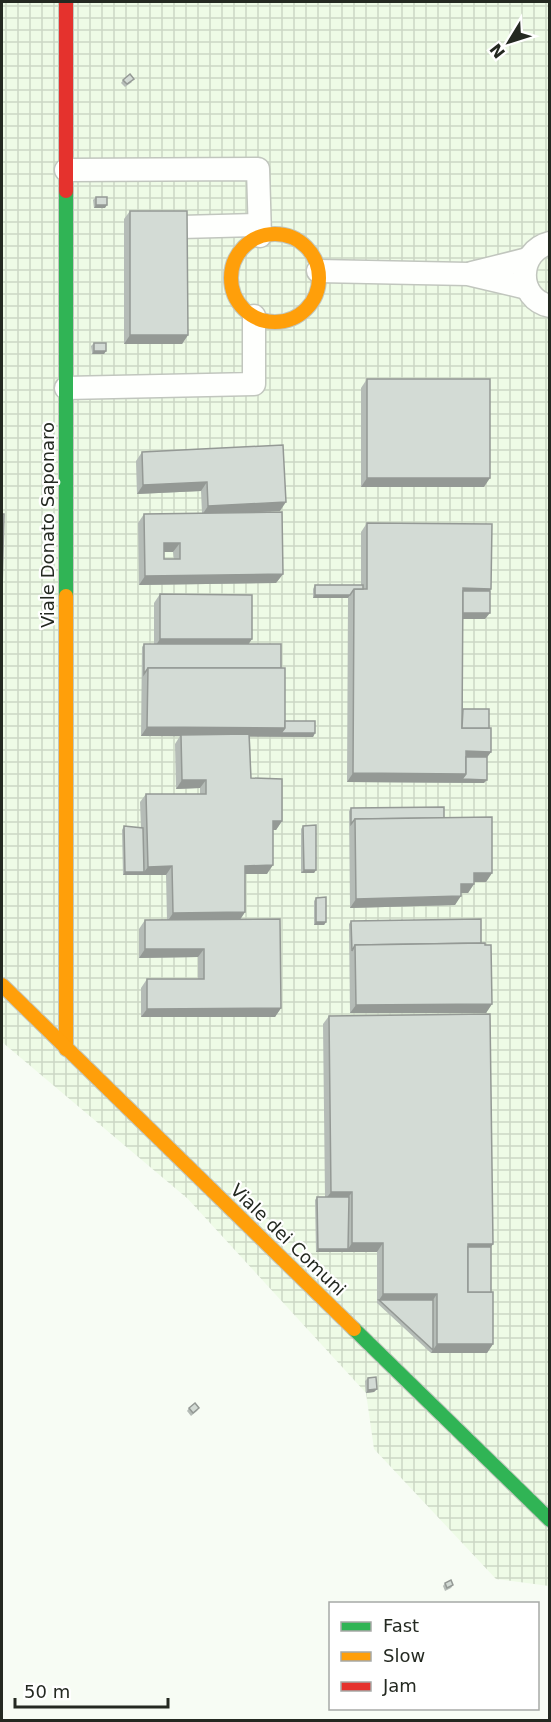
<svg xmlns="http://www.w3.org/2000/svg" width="551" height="1722" font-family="'DejaVu Sans',sans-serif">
  <defs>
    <pattern id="industrial-grid" width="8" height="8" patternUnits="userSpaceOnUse" patternTransform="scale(1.5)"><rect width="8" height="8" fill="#eefbe6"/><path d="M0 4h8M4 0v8" fill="none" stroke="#ccd7c5"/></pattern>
  </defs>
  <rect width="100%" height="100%" fill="#f7fcf4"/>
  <path fill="url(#industrial-grid)" d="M2 2H549V1586L496 1579 374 1449 366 1393 188 1199 2 1042Z"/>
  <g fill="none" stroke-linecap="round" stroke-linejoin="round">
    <g stroke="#c1c6be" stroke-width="25">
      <g id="street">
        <path d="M66 170 258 169 260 236"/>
        <path d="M181 227 259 225"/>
        <path d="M550 243C517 251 516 299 550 306"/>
        <path d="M318 271 468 274 527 288"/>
        <path d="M472 273 528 259"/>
        <path d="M66 388 254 384V316"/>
      </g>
    </g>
    <g stroke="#c1c6be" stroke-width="16">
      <g id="fast">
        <path d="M66 191V596"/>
        <path d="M354 1329 550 1520"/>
      </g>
    </g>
    <g stroke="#c1c6be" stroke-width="16">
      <g id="slow">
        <circle cx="275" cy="278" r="44"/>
        <path d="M66 596V1049"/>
        <path d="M2 985 354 1329"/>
      </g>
    </g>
    <g stroke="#c1c6be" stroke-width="16">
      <path id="jam" d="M66 2V191"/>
    </g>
    <use href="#street" stroke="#fefffd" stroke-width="22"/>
    <use href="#fast" stroke="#30b455" stroke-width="14"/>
    <use href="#slow" stroke="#ff9f0a" stroke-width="14"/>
    <use href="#jam" stroke="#e5322d" stroke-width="14"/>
  </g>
  <g fill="#b5bcb7" fill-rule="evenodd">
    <path d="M123 80 132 82 125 87 121 83Z"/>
    <path d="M96 197 105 208H94L93 200Z"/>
    <path d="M130 211 188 335 182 344H124V219Z"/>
    <path d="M94 343 106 351 104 354H92L91 346Z"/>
    <path d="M367 379 484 487H361V388Z"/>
    <path d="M142 452 280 511 246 513 283 574 276 583 139 585 138 523 144 514 202 513 201 491 137 494 136 461ZM164 552H173L174 559H164Z"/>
    <path d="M367 523 491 589 490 591 485 619H463V709L489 728 491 752 487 757 484 783 347 782 348 598H313V589L315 585H361V532Z"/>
    <path d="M160 594 249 644 281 668 285 721 315 733 313 737 250 736 251 778 282 821 276 830H273L267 874H245V912L240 920 281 1008 275 1017H141V988L147 979H198V957L139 958V929L145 920H167L166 875H123L122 830 124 826 141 828 140 802 146 794H200V788L176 789 175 744 180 736H141L142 647 144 644H154V603Z"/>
    <path d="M351 808 444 818 492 873 486 882H474V884L468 893H461L455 905 350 908 349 811Z"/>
    <path d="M303 826 316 870 314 873H301V829Z"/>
    <path d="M316 898 326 922 324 925H314V901Z"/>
    <path d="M351 921 481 943 492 1004 486 1013H350L349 924Z"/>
    <path d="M329 1016 493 1244 491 1247V1292L493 1344 487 1353H431L377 1303V1252H316L315 1200 317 1197H325L323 1024Z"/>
    <path d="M368 1378 377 1389 374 1392 366 1393 365 1381Z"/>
    <path d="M189 1408H199L197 1411 191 1416 187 1411Z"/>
    <path d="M445 1583 453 1585 451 1588 445 1591 443 1586Z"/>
  </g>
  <g fill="#949995">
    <path d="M96 205H107L105 208H94Z"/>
    <path d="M130 335H188L182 344H124Z"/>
    <path d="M94 351H106L104 354H92Z"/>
    <path d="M367 478H490L484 487H361Z"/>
    <path d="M207 482 201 491 137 494 143 485Z"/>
    <path d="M286 502 280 511 202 515 208 506Z"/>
    <path d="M164 543H180L173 552H158Z"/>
    <path d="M283 574 276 583 139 585 145 576Z"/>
    <path d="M463 588 491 589 485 598 461 597Z"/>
    <path d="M315 595H350L348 598H313Z"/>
    <path d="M461 613H490L485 619H457Z"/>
    <path d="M160 639H252L246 648H154Z"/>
    <path d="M147 727 285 728 315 733 313 737 141 736Z"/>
    <path d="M466 751 491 752 485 760H462Z"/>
    <path d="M353 773 466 774 487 780 484 783 347 782Z"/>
    <path d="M182 780H206L200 788 176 789Z"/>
    <path d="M273 821H282L276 830H267Z"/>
    <path d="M273 865 267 874H239L245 866Z"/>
    <path d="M172 866 166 875H123L125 872H144L148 867Z"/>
    <path d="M304 870H316L314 873H301Z"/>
    <path d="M474 873H492L486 882H468Z"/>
    <path d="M461 884H474L468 893H455Z"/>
    <path d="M461 896 455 905 350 908 356 899Z"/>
    <path d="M245 912 239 921 167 922 173 913Z"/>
    <path d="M316 922H326L324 925H314Z"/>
    <path d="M145 949H204L198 957 139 958Z"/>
    <path d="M492 1004 486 1013H350L356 1005Z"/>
    <path d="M281 1008 275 1017H141L147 1009Z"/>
    <path d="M331 1192H352L346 1201 325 1200Z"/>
    <path d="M352 1243H383L377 1252H316L318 1249H348Z"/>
    <path d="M468 1244H493L487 1253H466Z"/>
    <path d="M383 1294H437L431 1303 379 1300Z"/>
    <path d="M437 1344H493L487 1353H431Z"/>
    <path d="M377 1389 374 1392 366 1393 368 1390Z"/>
  </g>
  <g fill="#d3dbd5" stroke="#949995" stroke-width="1.5" fill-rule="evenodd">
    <path d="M130 74 134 79 127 84 123 80Z"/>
    <rect x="96" y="197" width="11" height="8"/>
    <path d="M130 211H187L188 335H130Z"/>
    <rect x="94" y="343" width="12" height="8"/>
    <rect x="367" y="379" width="123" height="99"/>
    <path d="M283 445 286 502 208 506 207 482 143 485 142 452Z"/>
    <path d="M282 512 283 574 145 576 144 514ZM164 543H180V559H164Z"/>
    <path d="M2 514H4L2 591Z"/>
    <path d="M367 523 492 524 491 589 463 588 462 728H491V752L466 751V774L353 773 354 589H367Z"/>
    <path d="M315 585H363V589H354L350 595H315Z"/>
    <rect x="463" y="591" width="27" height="22"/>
    <path d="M160 594 252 595V639H160Z"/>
    <path d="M144 644H281V668H148L144 674Z"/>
    <path d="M148 668H285V728L147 727Z"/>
    <path d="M463 709H489V728H462Z"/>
    <path d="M285 721H315V733H281L285 728Z"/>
    <path d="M249 734 251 778 282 779V821H273V865L245 866V912L173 913 172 866 148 867 146 794H206V780H182L181 735Z"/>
    <path d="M466 757H487V780L462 779 466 774Z"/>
    <path d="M444 807V818L355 819 351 824V808Z"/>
    <path d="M492 817V873H474V884H461V896L356 899 355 819Z"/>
    <path d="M316 825V870H304L303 826Z"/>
    <path d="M124 826 143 828 144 872H125Z"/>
    <path d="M326 897V922H316V898Z"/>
    <path d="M280 919 281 1008 147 1009V979H204V949H145V920Z"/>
    <path d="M481 919V943L355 945 352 951 351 921Z"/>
    <path d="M485 943V945H491L492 1004 356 1005 355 945Z"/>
    <path d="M490 1014 493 1244H468V1292H493V1344H437V1294H383V1243H352V1192H331L329 1016Z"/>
    <path d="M317 1197H349L348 1249H318Z"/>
    <rect x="468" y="1247" width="23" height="45"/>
    <path d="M379 1300H433V1350Z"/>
    <path d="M376 1377 377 1389 368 1390V1378Z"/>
    <path d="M195 1403 199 1408 193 1413 189 1408Z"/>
    <path d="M451 1580 453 1585 447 1588 445 1583Z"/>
  </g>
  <g text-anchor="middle" stroke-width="4.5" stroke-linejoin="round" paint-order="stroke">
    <g font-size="18" fill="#242921" stroke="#fff">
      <text transform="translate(48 525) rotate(-90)" y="6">Viale Donato Saponaro</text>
      <text transform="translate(288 1240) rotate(44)" y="6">Viale dei Comuni</text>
    </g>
  </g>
  <rect width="551" height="1722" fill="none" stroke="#242921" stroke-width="6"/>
  <rect x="329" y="1602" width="210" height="108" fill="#ffffff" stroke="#a7a9a6" stroke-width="1.5"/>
  <rect x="341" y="1622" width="30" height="9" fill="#30b455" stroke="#a7a9a6" stroke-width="1.5"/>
  <text x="383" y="1632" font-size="18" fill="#242921">Fast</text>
  <rect x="341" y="1652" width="30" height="9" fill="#ff9f0a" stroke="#a7a9a6" stroke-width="1.5"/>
  <text x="383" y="1662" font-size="18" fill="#242921">Slow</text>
  <rect x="341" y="1682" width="30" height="9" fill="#e5322d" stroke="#a7a9a6" stroke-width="1.5"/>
  <text x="383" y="1692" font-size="18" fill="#242921">Jam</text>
  <g transform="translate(509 42) rotate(232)" stroke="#ffffff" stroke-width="4.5" paint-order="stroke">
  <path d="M0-4.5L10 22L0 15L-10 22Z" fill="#242921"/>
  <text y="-9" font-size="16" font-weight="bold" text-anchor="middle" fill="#242921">N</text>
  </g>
  <path d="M15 1698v9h153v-9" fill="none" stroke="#242921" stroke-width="3"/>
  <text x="24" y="1698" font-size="18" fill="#242921" stroke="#ffffff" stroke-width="4.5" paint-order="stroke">50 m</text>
</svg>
